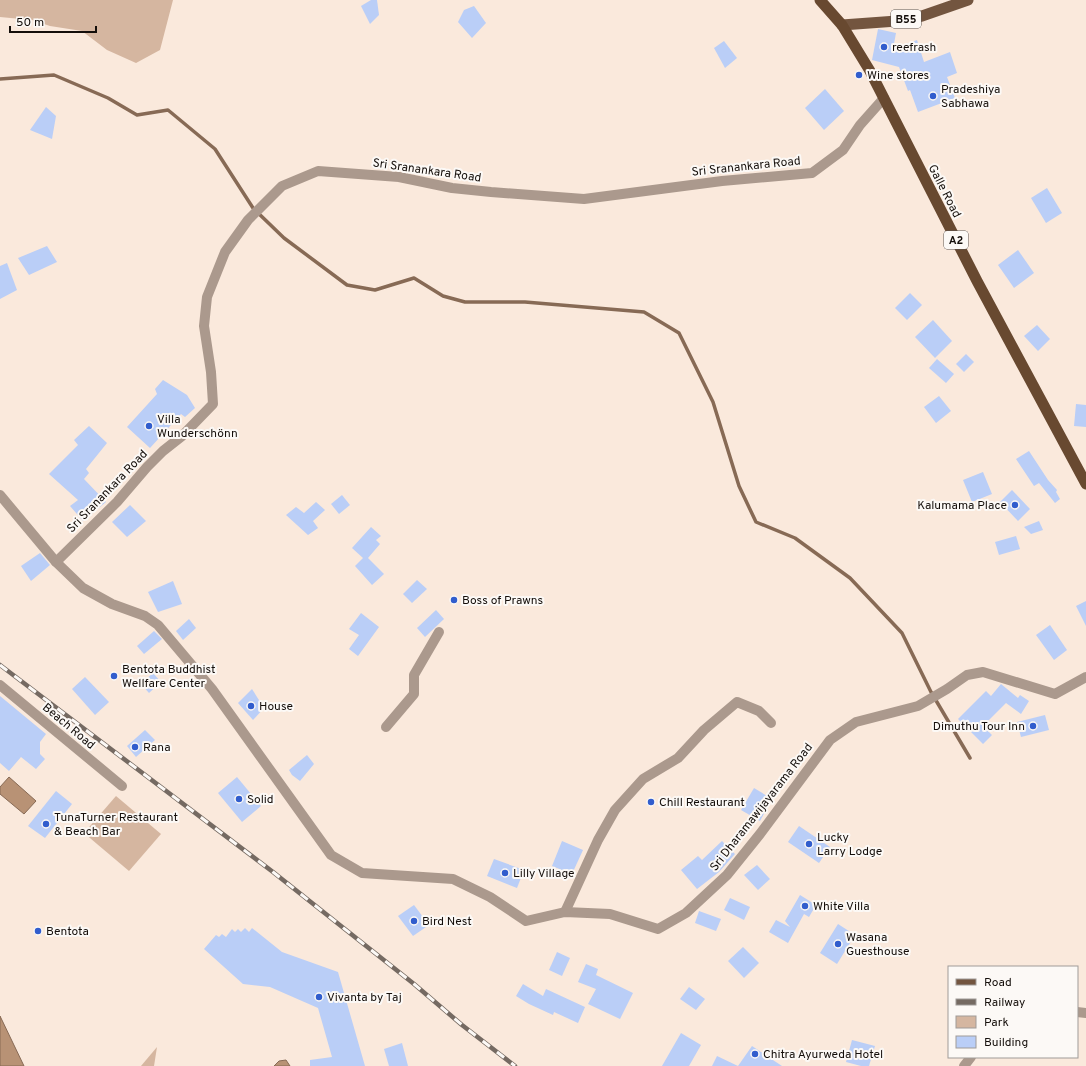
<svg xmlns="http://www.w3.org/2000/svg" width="1086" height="1066" font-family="Overpass,sans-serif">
  <rect width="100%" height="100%" fill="#fae9dc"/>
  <g fill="#d5b6a0">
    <path d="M0 0H173L160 50 136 63 107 50 82 31 50 26 32 20 0 17Z"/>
    <path d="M116 796 161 834 129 871 84 833Z"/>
    <path d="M157 1047 154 1066H141Z"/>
  </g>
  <g fill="#b89275" stroke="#876a55">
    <path d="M9 777 36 801 24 814 0 794V787Z"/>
    <path d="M0 1016 24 1066H0Z"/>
    <path d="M286 1060 290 1066H274L279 1061Z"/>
  </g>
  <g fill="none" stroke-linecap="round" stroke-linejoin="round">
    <path stroke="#876a55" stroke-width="3.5" d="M0 79 54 75 108 98 137 115 168 110 215 149 253 208 284 238 347 285 375 290 414 278 443 296 465 302H525L644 312 679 333 713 402 739 486 756 522 795 538 850 578 902 633 931 692 970 758"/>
  </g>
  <g fill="#bacef7">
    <path d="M371 0H377L379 15 370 24 361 6Z"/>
    <path d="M474 6 486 23 472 38 458 22 464 10Z"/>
    <path d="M878 29 896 33 893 49 917 40 924 62 950 52 957 73 947 77 955 98 918 112 910 90 908 91 899 67 872 60Z"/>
    <path d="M724 41 737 58 725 68 714 48Z"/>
    <path d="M825 89 844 111 824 130 805 108Z"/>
    <path d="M46 107 56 116 52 139 30 130Z"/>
    <path d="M1047 188 1062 213 1046 223 1031 198Z"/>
    <path d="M47 246 57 262 29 275 18 258Z"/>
    <path d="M1018 250 1034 273 1014 288 998 265Z"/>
    <path d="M7 263 17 290 0 299V266Z"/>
    <path d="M910 293 922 305 907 320 895 308Z"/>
    <path d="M933 320 952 341 935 358 915 337Z"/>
    <path d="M1037 325 1050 339 1038 351 1024 336Z"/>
    <path d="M966 354 974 362 964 372 956 364Z"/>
    <path d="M937 359 954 374 946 383 929 368Z"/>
    <path d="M163 380 187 395 195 408 185 417 181 414 150 448 127 427 157 394 155 389Z"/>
    <path d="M939 396 951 411 936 423 924 407Z"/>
    <path d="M1076 404 1086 405V427L1074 426Z"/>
    <path d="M89 426 107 443 86 469 89 473 84 479 106 502 83 521 70 506 78 500 49 474 78 445 74 440Z"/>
    <path d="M1029 451 1048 480 1057 490 1056 492 1060 499 1055 503 1039 483 1034 486 1016 459Z"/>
    <path d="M983 472 992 494 972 502 963 480Z"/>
    <path d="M1012 490 1030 509 1018 521 1000 502Z"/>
    <path d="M342 495 350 505 339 514 331 504Z"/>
    <path d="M316 502 325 510 313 521 318 528 308 535 286 515 296 507 304 513Z"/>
    <path d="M130 505 146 521 127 537 112 522Z"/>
    <path d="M1039 521 1043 530 1031 534 1024 527Z"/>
    <path d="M371 527 381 536 376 540 380 544 368 558 384 574 372 585 355 566 363 558 352 548Z"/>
    <path d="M1016 536 1020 549 999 555 995 542Z"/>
    <path d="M40 553 50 565 31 581 21 566Z"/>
    <path d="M417 580 427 589 412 603 403 594Z"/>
    <path d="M173 581 182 604 158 612 148 592Z"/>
    <path d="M1086 601V626L1076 606Z"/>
    <path d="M436 610 444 619 425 637 417 628Z"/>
    <path d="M361 613 379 627 358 656 349 649 359 635 349 629Z"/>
    <path d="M189 619 196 628 183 640 176 631Z"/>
    <path d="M1050 625 1067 650 1054 660 1036 635Z"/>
    <path d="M154 631 162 639 144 654 137 646Z"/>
    <path d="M153 673 161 682 149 693 141 684Z"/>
    <path d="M85 677 109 702 95 715 72 689Z"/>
    <path d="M1001 684 1018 698 1020 695 1029 701 1021 714 1006 703 983 726 992 735 983 744 958 719 986 691 991 696Z"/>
    <path d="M252 689 264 708 253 720 238 703Z"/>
    <path d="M0 696 46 734 40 742V754L45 759 36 769 21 757 9 771 0 763Z"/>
    <path d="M1045 715 1049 730 1021 737 1017 722Z"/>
    <path d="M145 730 155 740 136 757 127 746Z"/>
    <path d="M307 755 314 764 300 781 292 775 289 770Z"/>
    <path d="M237 777 261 806 242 822 218 793Z"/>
    <path d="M754 788 772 799 760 821 741 810Z"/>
    <path d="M56 791 72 804 45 838 28 826Z"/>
    <path d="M799 826 830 847 819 863 788 842Z"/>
    <path d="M562 841 583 850 572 874 552 866Z"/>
    <path d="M722 841 735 854 719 872 697 889 681 870 698 856 702 860Z"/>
    <path d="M494 859 524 870 517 888 487 876Z"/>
    <path d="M757 865 770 879 758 890 744 875Z"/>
    <path d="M800 895 816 905 809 917 804 914 788 943 769 932 776 920 790 927 785 921Z"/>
    <path d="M730 898 750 907 744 920 724 910Z"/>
    <path d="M414 905 429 925 413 936 398 916Z"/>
    <path d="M699 911 721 919 716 931 695 923Z"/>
    <path d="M838 924 855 935 837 964 820 953Z"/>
    <path d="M245 928 249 932 252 928 282 952 338 972 365 1066H310V1060L332 1057 318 1008 270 987 243 984 204 949 216 935 219 937 222 934 226 937 232 929 235 932 238 929 241 932Z"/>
    <path d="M743 947 759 963 744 978 728 961Z"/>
    <path d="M557 952 570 958 562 976 549 970Z"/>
    <path d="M586 964 598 969 596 975 633 993 620 1019 588 1004 596 989 578 982Z"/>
    <path d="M523 984 543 996 546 989 585 1007 578 1023 554 1012 553 1015 529 1004 516 996Z"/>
    <path d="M689 987 705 999 696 1010 680 999Z"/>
    <path d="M681 1033 701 1045 689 1066H662Z"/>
    <path d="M852 1040 875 1046 869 1066H861L846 1062Z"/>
    <path d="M402 1043 408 1066H389L384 1049Z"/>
    <path d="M752 1046 782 1066H738Z"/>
    <path d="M717 1056 738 1066H712Z"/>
  </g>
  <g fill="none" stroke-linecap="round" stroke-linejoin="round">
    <g stroke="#ab998d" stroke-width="10">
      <path d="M0 495 56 562 83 588 112 604 145 616 158 625 212 689 331 855 362 873 453 879 490 897 526 921 565 912 610 914 658 929 686 913 727 875 760 834 830 740 856 722 918 706 947 689 967 675 983 672 1055 694 1086 677"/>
      <path d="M56 562 117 502 147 467 163 451 182 436 213 404 211 372 204 326 207 297 225 252 248 220 282 186 318 171 399 177 452 188 491 192 584 199 722 181 812 173 843 150 860 125 884 98"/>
      <path d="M0 685 122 786"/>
      <path d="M386 727 414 694V675L439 632"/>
      <path d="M565 912 598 840 615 810 643 779 678 758 704 730 737 702 759 711 771 723"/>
      <path d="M1077 1012 1086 1013"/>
      <path d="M964 1066 971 1057"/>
    </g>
    <path stroke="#73553f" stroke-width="11" d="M842 25 897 21 922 16 968 0"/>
    <path stroke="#684930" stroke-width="11" d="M820 0 842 25 870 71 977 281 1086 484"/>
    <g stroke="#756a62" stroke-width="4.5">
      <path id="rail" d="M0 665 273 872 414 984 462 1025 515 1066"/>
    </g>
    <use href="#rail" stroke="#fcf9f6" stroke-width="3" stroke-dasharray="9" stroke-linecap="butt"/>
  </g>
  <g fill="#315dcd" stroke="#fcf9f6" stroke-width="1.5">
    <circle cx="884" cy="47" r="4"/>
    <circle cx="859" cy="75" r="4"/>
    <circle cx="933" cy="96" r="4"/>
    <circle cx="149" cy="426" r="4"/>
    <circle cx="1015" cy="505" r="4"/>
    <circle cx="454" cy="600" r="4"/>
    <circle cx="114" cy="676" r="4"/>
    <circle cx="251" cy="706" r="4"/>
    <circle cx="1033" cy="726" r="4"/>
    <circle cx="135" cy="747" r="4"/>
    <circle cx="239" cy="799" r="4"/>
    <circle cx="651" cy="802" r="4"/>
    <circle cx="46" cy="824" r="4"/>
    <circle cx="809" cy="844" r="4"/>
    <circle cx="505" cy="873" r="4"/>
    <circle cx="805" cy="906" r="4"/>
    <circle cx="414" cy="921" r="4"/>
    <circle cx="38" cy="931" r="4"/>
    <circle cx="838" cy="944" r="4"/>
    <circle cx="319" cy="997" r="4"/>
    <circle cx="755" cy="1054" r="4"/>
  </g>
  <g text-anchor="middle" stroke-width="4" stroke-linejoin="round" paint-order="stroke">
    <g fill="#fcf9f6" stroke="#5a5451" stroke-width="1">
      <rect x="891" y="10" width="30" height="18" rx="3"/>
      <rect x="944" y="231" width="24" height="18" rx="3"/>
    </g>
    <g font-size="11" font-weight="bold" fill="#140e0a">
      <text x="906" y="23">B55</text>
      <text x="956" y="244">A2</text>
    </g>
    <g font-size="12" fill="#140e0a" stroke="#fcf9f6" text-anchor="start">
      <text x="892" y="51">reefrash</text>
      <text x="867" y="79">Wine stores</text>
      <text x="941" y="93">Pradeshiya<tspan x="941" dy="14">Sabhawa</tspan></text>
      <text x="157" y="423">Villa<tspan x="157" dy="14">Wunderschönn</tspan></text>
      <text x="1007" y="509" text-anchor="end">Kalumama Place</text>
      <text x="462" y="604">Boss of Prawns</text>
      <text x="122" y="673">Bentota Buddhist<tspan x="122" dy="14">Wellfare Center</tspan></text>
      <text x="259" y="710">House</text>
      <text x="1025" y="730" text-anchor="end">Dimuthu Tour Inn</text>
      <text x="143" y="751">Rana</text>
      <text x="247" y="803">Solid</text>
      <text x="659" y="806">Chill Restaurant</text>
      <text x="54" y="821">TunaTurner Restaurant<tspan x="54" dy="14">&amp; Beach Bar</tspan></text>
      <text x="817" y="841">Lucky<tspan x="817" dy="14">Larry Lodge</tspan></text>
      <text x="513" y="877">Lilly Village</text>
      <text x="813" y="910">White Villa</text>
      <text x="422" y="925">Bird Nest</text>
      <text x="46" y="935">Bentota</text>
      <text x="846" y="941">Wasana<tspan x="846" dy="14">Guesthouse</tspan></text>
      <text x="327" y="1001">Vivanta by Taj</text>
      <text x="763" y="1058">Chitra Ayurweda Hotel</text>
    </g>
    <g font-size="12" fill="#140e0a" stroke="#fcf9f6">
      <text transform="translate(746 166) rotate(-6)" y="4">Sri Sranankara Road</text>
      <text transform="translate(427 170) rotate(8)" y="4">Sri Sranankara Road</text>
      <text transform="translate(945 191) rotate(63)" y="4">Galle Road</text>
      <text transform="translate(107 491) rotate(-46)" y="4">Sri Sranankara Road</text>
      <text transform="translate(69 726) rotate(40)" y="4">Beach Road</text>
      <text transform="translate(761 807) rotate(-52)" y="4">Sri Dharamawijayarama Road</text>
    </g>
  </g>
  <rect x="948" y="966" width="130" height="92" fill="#fcf9f6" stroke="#9f9b98"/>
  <rect x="956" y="979" width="20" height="6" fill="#73553f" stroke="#9f9b98"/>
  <text x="984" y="986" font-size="12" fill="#140e0a">Road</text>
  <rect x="956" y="999" width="20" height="6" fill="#756a62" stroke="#9f9b98"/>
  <text x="984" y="1006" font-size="12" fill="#140e0a">Railway</text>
  <rect x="956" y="1016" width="20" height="12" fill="#d5b6a0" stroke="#9f9b98"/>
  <text x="984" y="1026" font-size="12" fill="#140e0a">Park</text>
  <rect x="956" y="1036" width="20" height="12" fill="#bacef7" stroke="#9f9b98"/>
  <text x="984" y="1046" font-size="12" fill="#140e0a">Building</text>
  <path d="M10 26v6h86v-6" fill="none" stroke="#140e0a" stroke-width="2"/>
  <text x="16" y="26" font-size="12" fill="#140e0a" stroke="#fcf9f6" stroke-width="3" paint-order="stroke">50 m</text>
</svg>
